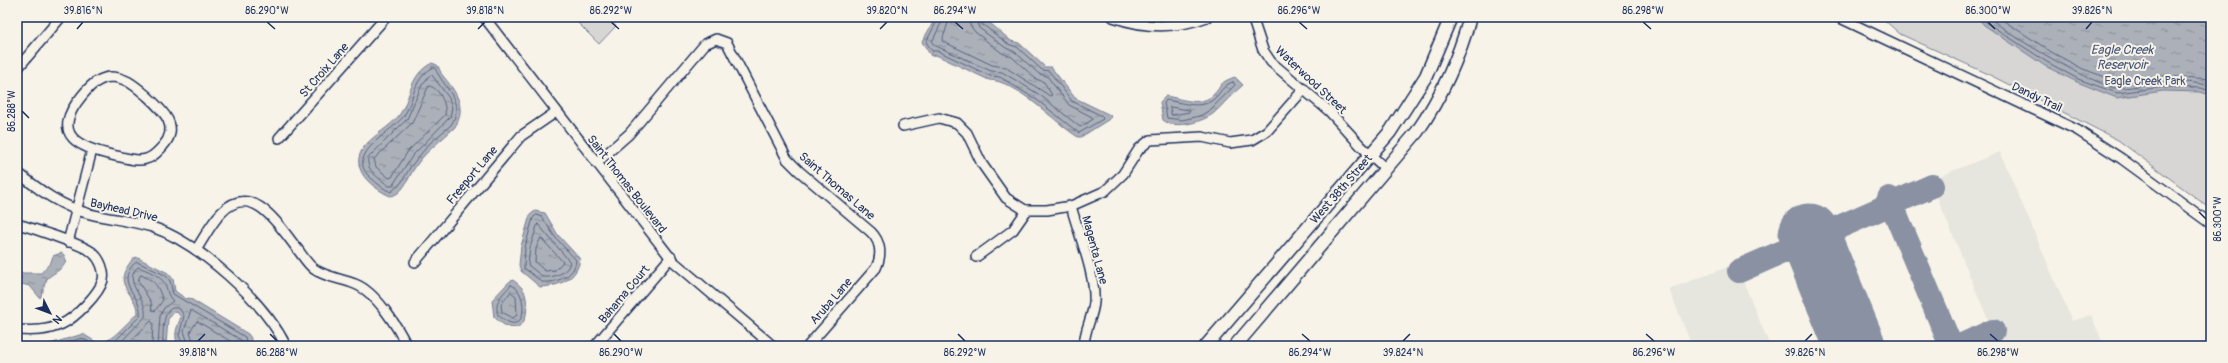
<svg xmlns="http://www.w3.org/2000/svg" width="2228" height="363" font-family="Pangolin,sans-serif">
  <defs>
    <pattern id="water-ripples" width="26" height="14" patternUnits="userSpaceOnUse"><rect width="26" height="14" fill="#acb0b9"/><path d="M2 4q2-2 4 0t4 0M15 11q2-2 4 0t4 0" fill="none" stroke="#8b909a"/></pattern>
  </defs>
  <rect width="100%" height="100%" fill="#f7f3e8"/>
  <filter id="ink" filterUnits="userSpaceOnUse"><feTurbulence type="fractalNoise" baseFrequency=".025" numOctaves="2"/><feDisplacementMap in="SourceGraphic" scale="8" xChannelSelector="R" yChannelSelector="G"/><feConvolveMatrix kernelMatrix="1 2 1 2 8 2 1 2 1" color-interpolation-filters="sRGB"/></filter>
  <g filter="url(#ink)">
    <g fill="#e6e5de">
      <path d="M2000 152 2072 321 2091 315 2104 346H1999L1930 180Z"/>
      <path d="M1736 264 1770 346H1692L1669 289Z"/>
    </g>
    <g fill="#d7d6d4" stroke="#798299">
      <path d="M580 17H607L616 26 599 44 576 21Z"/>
      <path d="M1881 17H2211V209L2118 140 1986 73 1900 34Z"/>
    </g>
    <g fill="url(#water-ripples)" stroke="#727c95">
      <path d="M936 17H983L1011 41 1019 43 1045 67H1051L1075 98 1110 115 1111 118 1081 137H1078C1055 123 1016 80 989 80L936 55 931 56 922 42Z"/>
      <path d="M1977 17H2211V95L2200 92 2163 91 2117 98 2077 82 2045 66 1984 25Z"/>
      <path d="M432 63 437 65C440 68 440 73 443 76 456 91 467 108 455 127 441 141 424 152 414 169 408 178 403 195 390 196 381 192 367 183 362 173 347 145 387 133 400 114 412 95 409 75 432 63Z"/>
      <path d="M1235 77 1243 85C1233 93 1224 104 1214 113 1203 122 1175 130 1163 120L1160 102 1166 96C1179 98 1199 107 1212 96 1223 86 1217 83 1235 77Z"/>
      <path d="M535 211 545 213 558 235 580 259C577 280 559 286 540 287L521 271 519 265 521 246 530 215Z"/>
      <path d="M61 253 64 255C71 267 53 272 47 279 43 285 44 293 40 298L30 286 17 283V273H41L51 262 53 256Z"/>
      <path d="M136 257 168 273 173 279 175 291 186 299 189 298 248 334 251 338 250 346H182L177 343C174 332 177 327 181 317L177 312H175L168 319 166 346H43L83 334 99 344C114 340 125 324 137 314 139 297 115 287 126 269 129 264 131 260 136 257Z"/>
      <path d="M513 280C517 283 522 287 524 291 529 303 529 332 509 327 504 326 498 320 494 317L492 300 509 282Z"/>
    </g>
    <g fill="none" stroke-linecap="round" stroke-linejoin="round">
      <g stroke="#556382" stroke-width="1">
        <path d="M939 17 926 42 932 51H938L990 76 1000 77 1037 100 1079 133 1103 119 1102 116 1072 101 1049 71 1042 70 1017 47 1008 44 982 24 980 17"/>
        <path d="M944 17 932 42 934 45 991 71 1002 72 1040 95 1080 127 1092 120V117L1069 105 1047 76 1039 74 1015 52 1006 48 979 28 975 17"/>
        <path d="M950 17 942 41 992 65 1005 67 1050 96 1052 95 1044 82 1036 79 1012 57 1002 53 975 32 970 25 969 17"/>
        <path d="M1982 17 1987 23 2047 62 2078 79 2117 93 2164 87 2201 88 2211 91"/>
        <path d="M1989 17C2004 33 2099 89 2120 88 2134 88 2148 83 2162 82 2177 81 2196 82 2211 86"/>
        <path d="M1998 17 2053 53 2083 69 2119 82 2164 76 2211 79"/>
        <path d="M432 68H435C443 87 466 102 451 125L430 143 411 166 401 183 391 192C383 189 377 183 371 178 344 155 390 133 403 117 415 101 411 81 432 68Z"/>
        <path d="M432 75 449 98 452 108 450 117 413 155 392 186H389C379 178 366 171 368 158L407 119 422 85 429 76Z"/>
        <path d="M1233 82 1235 85 1210 110 1200 116 1182 120 1167 118 1164 103 1166 100C1181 102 1202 111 1215 98 1222 91 1223 85 1233 82Z"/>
        <path d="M429 86C439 87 447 105 445 115L408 151 392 177 389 178 376 167 374 159 412 123Z"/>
        <path d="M1170 107 1189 110 1190 112 1172 115Z"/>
        <path d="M537 215 542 217 555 237 576 260C575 277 556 283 542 282L524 268 525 247 533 218Z"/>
        <path d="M538 224 570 262C568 273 554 278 543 277L528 265 530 248Z"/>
        <path d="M541 238 563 262 555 270 545 271 535 262 536 249Z"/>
        <path d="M141 275C158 283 156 284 163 300L155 311 152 310 151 302 138 281Z"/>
        <path d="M511 285C526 289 528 327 511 323 506 322 501 317 498 315 494 301 502 295 511 285Z"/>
        <path d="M511 292 516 296 517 315 513 318 502 312 501 305Z"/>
        <path d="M55 346 82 338 95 346"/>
        <path d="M108 346 112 344 140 316C143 297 119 287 130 269 132 266 133 264 137 262L165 275 170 281 173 294 245 337 247 346"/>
        <path d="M117 346 145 317C148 296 121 283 138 267 147 270 161 276 165 284 168 291 167 295 173 301L164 308 160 316 158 346"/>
        <path d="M125 346 151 321 153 323 152 346"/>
        <path d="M163 346C163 335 161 301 180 309L184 316 179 336 184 346"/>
        <path d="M189 346 184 331 191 310 241 340 242 346"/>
        <path d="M195 346 190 332 197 321 235 344 236 346"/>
      </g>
      <g stroke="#8991a3" stroke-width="24">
        <path d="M1889 198 1951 346"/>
        <path d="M1739 271 1932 186"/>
        <path d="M1960 346 1993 331"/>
      </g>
      <path stroke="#8991a3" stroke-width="61" d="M1809 234 1855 346"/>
      <g stroke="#1b2f5e" stroke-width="12">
        <g id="minor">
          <path d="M484 17 673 261 773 346"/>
          <path d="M1113 17C1144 28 1176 29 1207 17"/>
          <path d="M1252 17 1263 50 1271 62 1329 111 1361 146 1386 169"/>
          <path d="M1838 17 2077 130 2122 159 2211 224"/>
          <path d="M17 69 61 17"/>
          <path d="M110 77C126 77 135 86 147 96 162 110 181 126 163 146 158 151 154 157 146 159 137 162 126 158 116 156 80 148 49 136 81 97 89 87 96 79 110 77Z"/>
          <path d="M903 126 939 118 957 123 967 133 982 164 1006 198 1025 210H1047L1071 206 1105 191 1123 174 1139 149 1150 140 1202 137 1230 143 1252 140 1267 131 1304 89"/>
          <path d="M279 138 386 17"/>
          <path d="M596 163 629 134 705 44 716 39 727 43 787 159 799 171 871 232C881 242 882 255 876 268L808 346"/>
          <path d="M17 172C39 190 62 207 90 214 111 219 132 221 152 227 199 243 264 301 286 346"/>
          <path d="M1071 206C1078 232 1096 276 1094 302 1093 317 1084 330 1084 346"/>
          <path d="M17 224C29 227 87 246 93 253 100 259 105 271 103 280 99 294 75 318 62 324 47 331 33 331 17 330"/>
          <path d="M68 242 92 150"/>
          <path d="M196 250C204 238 211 223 222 212 252 182 278 224 295 246 301 253 307 264 314 269 325 277 343 279 355 284 376 292 397 326 407 346"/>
          <path d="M976 257 1013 230 1027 210"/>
          <path d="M415 262 521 136 556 112"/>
          <path d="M595 346 671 257"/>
        </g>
      </g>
      <g stroke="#1b2f5e" stroke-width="15">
        <g id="major">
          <path d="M1206 346 1390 132 1426 76 1451 17"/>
          <path d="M1235 346 1417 132C1441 97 1459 58 1470 17"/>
        </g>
      </g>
      <use href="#minor" stroke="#f7f3e8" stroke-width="9"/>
      <use href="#major" stroke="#f7f3e8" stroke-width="12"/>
    </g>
  </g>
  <path fill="none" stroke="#1b2f5e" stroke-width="1.5" d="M267 22 275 29M611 22 619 29M955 22 963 29M1299 22 1307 29M1643 22 1651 29M1988 22 1995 29M77 29 83 22M478 29 485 22M880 29 887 22M2086 29 2092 22M22 111 29 118M2199 212 2206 219M270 334 277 341M614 334 621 341M958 334 965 341M1302 334 1310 341M1646 334 1654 341M1990 334 1998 341M198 341 205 334M1403 341 1410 334M1805 341 1812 334"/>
  <g text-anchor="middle" stroke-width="4" stroke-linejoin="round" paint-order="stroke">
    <g font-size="12" fill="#1b2f5e" stroke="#f7f3e8">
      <text transform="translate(324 70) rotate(-49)" y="4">St Croix Lane</text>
      <text transform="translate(1311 80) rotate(43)" y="4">Waterwood Street</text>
      <text transform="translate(2037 97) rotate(25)" y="4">Dandy Trail</text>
      <text transform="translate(472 175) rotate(-50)" y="4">Freeport Lane</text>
      <text transform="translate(627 184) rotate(52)" y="4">Saint Thomas Boulevard</text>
      <text transform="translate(837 186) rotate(41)" y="4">Saint Thomas Lane</text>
      <text transform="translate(1341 189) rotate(-49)" y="4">West 38th Street</text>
      <text transform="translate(124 210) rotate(13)" y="4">Bayhead Drive</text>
      <text transform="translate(1095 250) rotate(75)" y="4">Magenta Lane</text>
      <text transform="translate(624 294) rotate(-50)" y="4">Bahama Court</text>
      <text transform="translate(831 301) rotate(-49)" y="4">Aruba Lane</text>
    </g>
    <g font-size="12" fill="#415076" stroke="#f7f3e8">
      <text x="2145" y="85">Eagle Creek Park</text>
    </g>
    <g font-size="13" font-style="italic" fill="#465679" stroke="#f7f3e8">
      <text x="2122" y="54">Eagle Creek<tspan x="2122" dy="15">Reservoir</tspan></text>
    </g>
  </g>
  <rect width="2228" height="363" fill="none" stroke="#f7f3e8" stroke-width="44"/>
  <g transform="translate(50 313) rotate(132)" stroke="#f7f3e8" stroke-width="3" paint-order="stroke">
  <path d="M0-3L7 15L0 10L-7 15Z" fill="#1b2f5e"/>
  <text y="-6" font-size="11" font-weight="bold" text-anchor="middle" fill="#1b2f5e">N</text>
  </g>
  <rect x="22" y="22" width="2184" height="319" fill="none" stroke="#1b2f5e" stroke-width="1.5"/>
  <g font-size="10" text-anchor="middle" fill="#1b2f5e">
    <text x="83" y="14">39.816°N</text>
    <text x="267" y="14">86.290°W</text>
    <text x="485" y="14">39.818°N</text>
    <text x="611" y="14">86.292°W</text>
    <text x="887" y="14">39.820°N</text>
    <text x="955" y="14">86.294°W</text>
    <text x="1299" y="14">86.296°W</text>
    <text x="1643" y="14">86.298°W</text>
    <text x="1988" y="14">86.300°W</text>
    <text x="2092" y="14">39.826°N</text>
    <text transform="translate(11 111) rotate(-90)" y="4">86.288°W</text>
    <text transform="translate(2217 219) rotate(-90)" y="4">86.300°W</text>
    <text x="198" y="356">39.818°N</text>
    <text x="277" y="356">86.288°W</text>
    <text x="621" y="356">86.290°W</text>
    <text x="965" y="356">86.292°W</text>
    <text x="1310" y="356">86.294°W</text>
    <text x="1403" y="356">39.824°N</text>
    <text x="1654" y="356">86.296°W</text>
    <text x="1805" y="356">39.826°N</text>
    <text x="1998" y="356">86.298°W</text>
  </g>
</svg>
